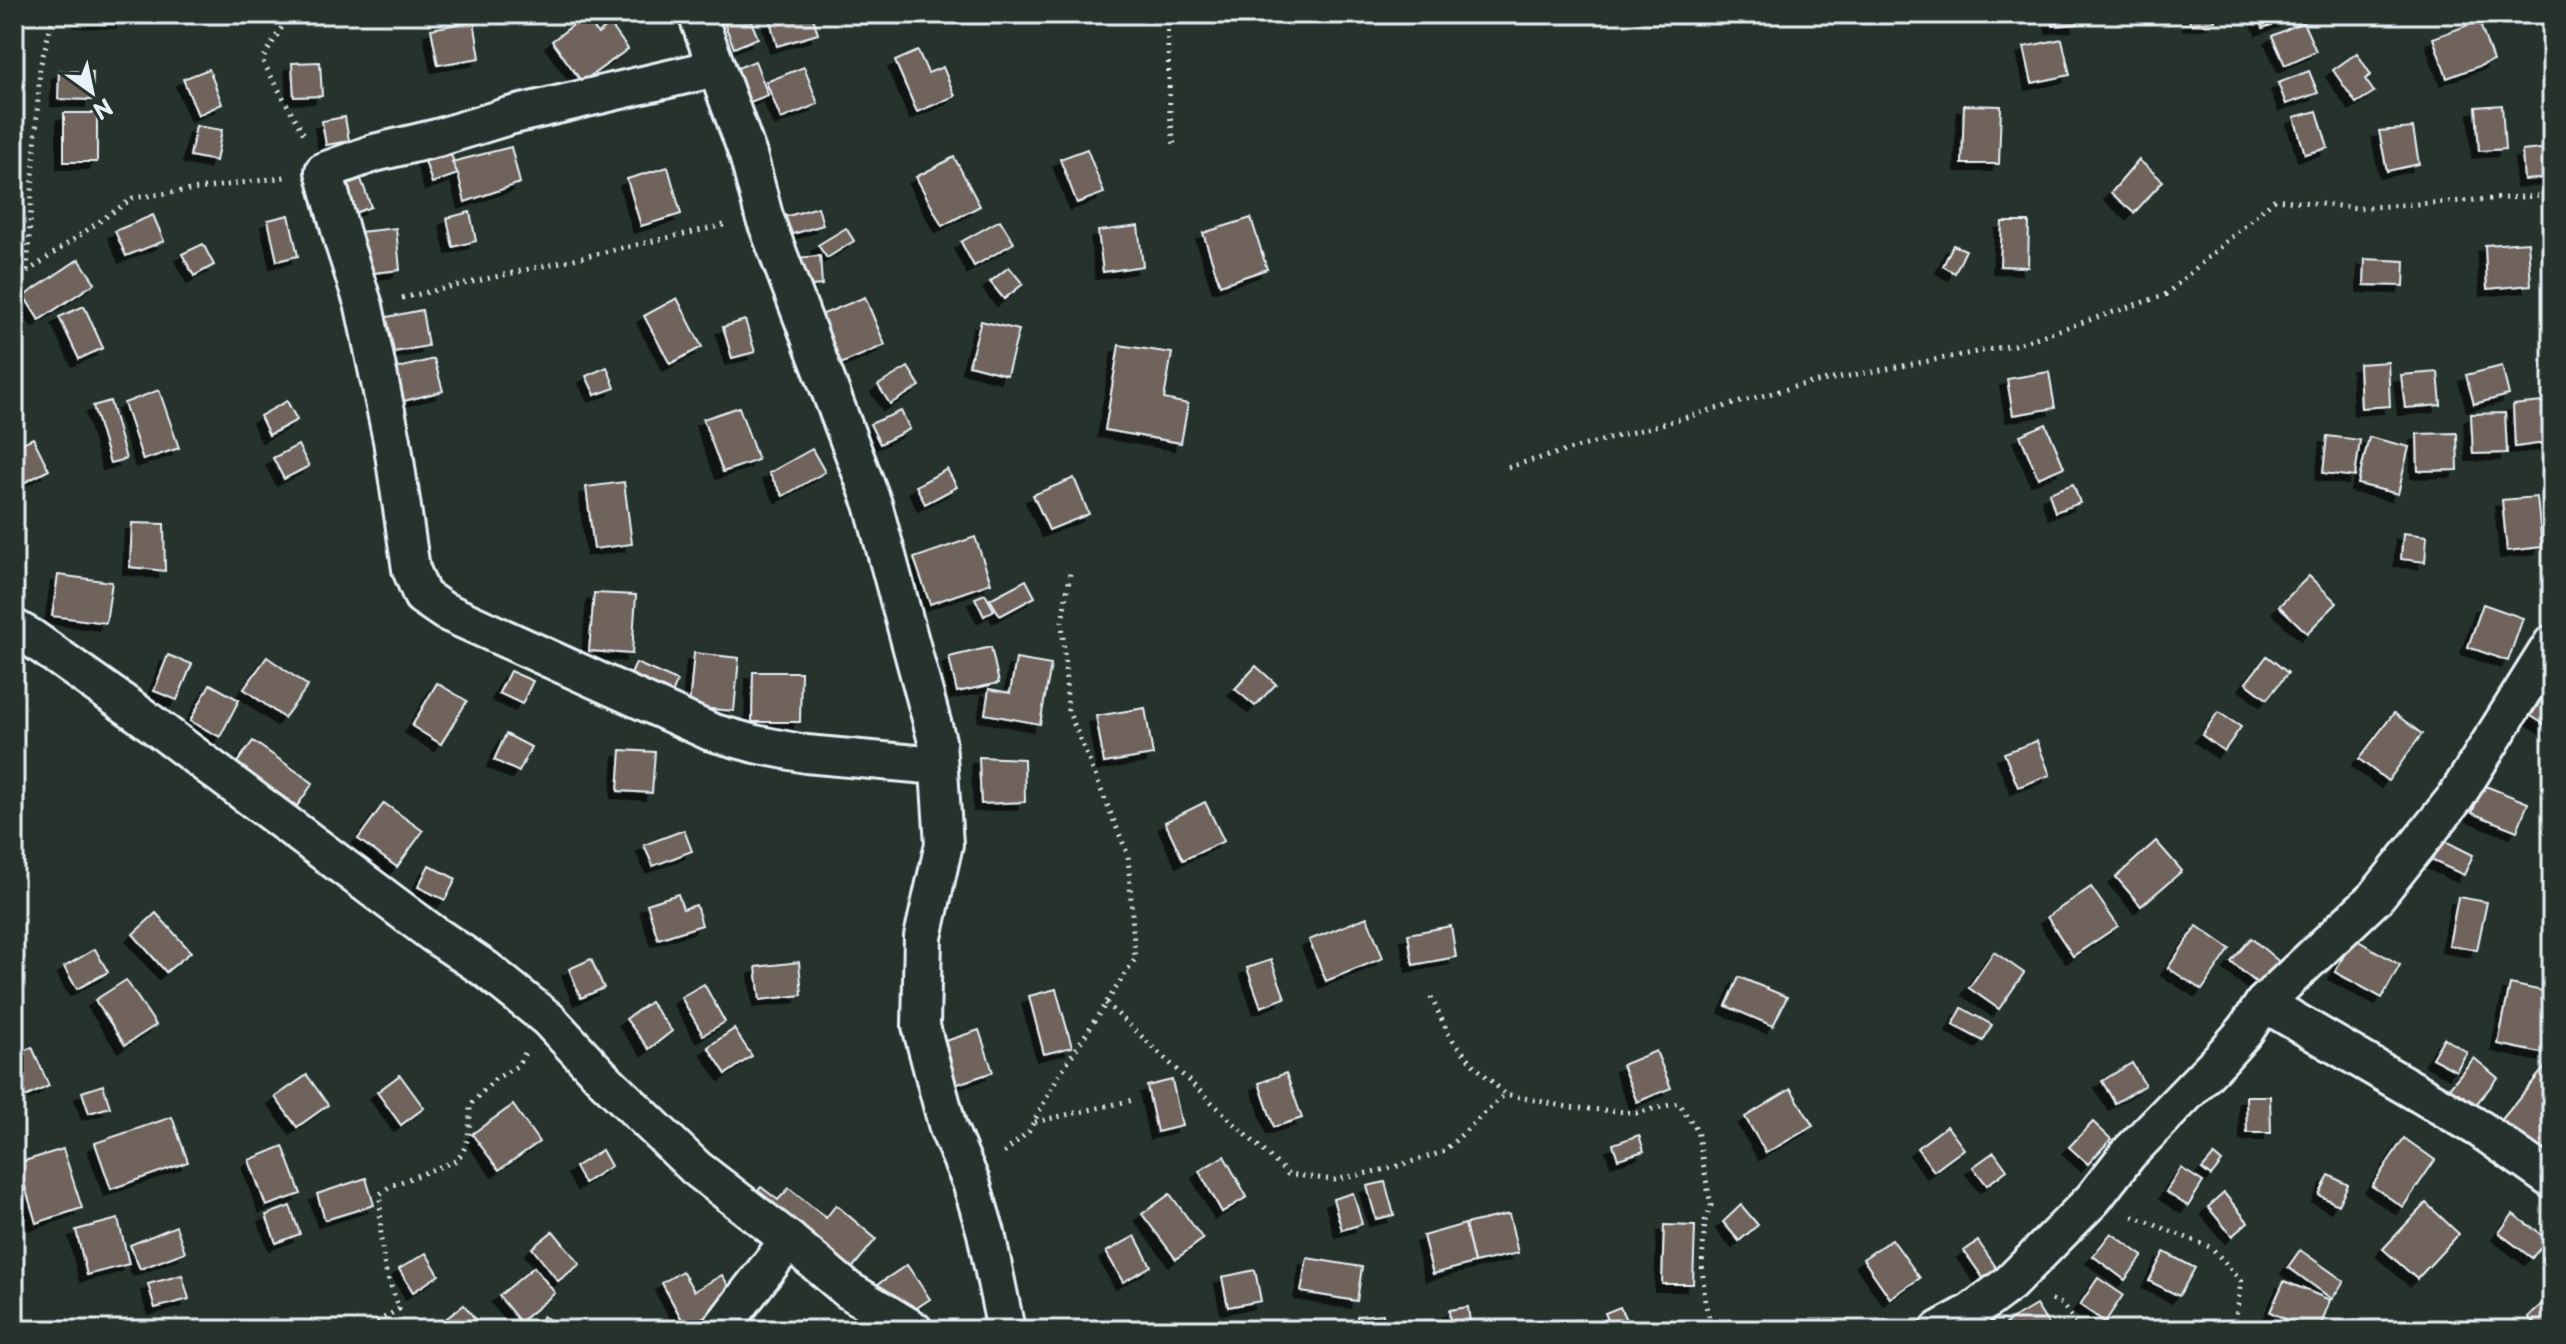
<svg xmlns="http://www.w3.org/2000/svg" width="2566" height="1344" font-family="'Playpen Sans',sans-serif">
  <defs>
    <filter id="shadow"><feDropShadow dx="-7" dy="7" stdDeviation="0" flood-color="#0009"/></filter>
  </defs>
  <rect width="100%" height="100%" fill="#26332d"/>
  <filter id="ink" filterUnits="userSpaceOnUse"><feTurbulence type="fractalNoise" baseFrequency=".0125" numOctaves="2"/><feDisplacementMap in="SourceGraphic" scale="16" xChannelSelector="R" yChannelSelector="G"/><feConvolveMatrix kernelMatrix="1 2 1 2 8 2 1 2 1" color-interpolation-filters="sRGB"/></filter>
  <g filter="url(#ink)">
    <g fill="#6f635b" stroke="#e8f1f8" stroke-width="2" filter="url(#shadow)">
      <path d="M81 14H123V21L81 20Z"/>
      <path d="M721 14H748L758 38 734 48Z"/>
      <path d="M780 14H812L818 34 777 46 769 17Z"/>
      <path d="M2052 14H2077L2078 24 2053 26Z"/>
      <path d="M2189 14H2214L2215 21 2190 23Z"/>
      <path d="M2258 14H2283L2285 20 2263 28Z"/>
      <path d="M585 16 598 34 610 24 628 49 582 82 552 41Z"/>
      <path d="M474 21 480 58 438 65 431 29Z"/>
      <path d="M2479 21 2493 61 2447 78 2433 38Z"/>
      <path d="M2303 22 2316 51 2285 65 2272 36Z"/>
      <path d="M2062 39 2070 75 2032 83 2024 47Z"/>
      <path d="M918 51 928 73 943 67 955 96 917 112 895 61Z"/>
      <path d="M2357 53 2371 75 2365 79 2374 92 2356 103 2333 70Z"/>
      <path d="M755 61 768 95 735 108 722 74Z"/>
      <path d="M320 62 322 96 294 97 292 63Z"/>
      <path d="M804 67 818 104 781 119 766 82Z"/>
      <path d="M209 69 222 104 198 115 183 79Z"/>
      <path d="M59 71 93 72 92 100 58 99Z"/>
      <path d="M2309 71 2318 93 2286 104 2278 83Z"/>
      <path d="M1964 105 2001 106 1999 164H1962Z"/>
      <path d="M2502 105 2505 149 2479 151 2476 107Z"/>
      <path d="M2317 111 2328 148 2305 154 2294 117Z"/>
      <rect x="64" y="113" width="33" height="49"/>
      <path d="M345 117 349 141 326 145 322 121Z"/>
      <path d="M196 126 222 130 216 161 190 156Z"/>
      <path d="M2413 128 2419 164 2387 171 2379 131Z"/>
      <path d="M447 143 458 174 432 183 422 151Z"/>
      <path d="M511 147 520 183 465 202 458 174 452 162Z"/>
      <path d="M2549 148 2551 178 2524 180 2522 151Z"/>
      <path d="M1087 149 1104 193 1077 203 1060 159Z"/>
      <path d="M954 157 980 206 942 226 916 177Z"/>
      <path d="M2139 160 2163 181 2134 213 2111 193Z"/>
      <path d="M668 167 681 214 641 226 627 179Z"/>
      <path d="M361 179 371 207 344 217 334 189Z"/>
      <path d="M818 207 823 225 783 237 778 219Z"/>
      <path d="M470 212 476 241 453 247 447 218Z"/>
      <path d="M153 215 164 241 126 256 115 231Z"/>
      <path d="M289 215 298 256 277 261 268 220Z"/>
      <path d="M1251 218 1267 269 1220 285 1203 233Z"/>
      <path d="M1000 220 1014 243 974 266 961 242Z"/>
      <path d="M2002 222H2029L2028 267 2000 266Z"/>
      <path d="M1138 226 1143 266 1103 272 1098 231Z"/>
      <path d="M396 228 400 270 355 275 351 233Z"/>
      <path d="M846 228 854 241 827 258 818 245Z"/>
      <path d="M2528 242 2531 285 2487 289 2485 245Z"/>
      <path d="M203 244 214 265 194 276 182 254Z"/>
      <path d="M1953 245 1966 250 1955 273 1943 266Z"/>
      <path d="M820 256 822 285 798 287 796 258Z"/>
      <path d="M79 259 95 283 39 320 24 296Z"/>
      <path d="M2365 259 2405 261 2404 286 2364 285Z"/>
      <path d="M1009 267 1023 284 1004 299 990 282Z"/>
      <path d="M865 297 885 345 831 368 811 319Z"/>
      <path d="M677 298 702 347 670 364 644 316Z"/>
      <path d="M84 306 103 348 79 359 59 317Z"/>
      <path d="M422 310 428 346 388 353 382 318Z"/>
      <path d="M745 320 755 352 732 358 723 327Z"/>
      <path d="M981 321 1019 330 1007 375 969 365Z"/>
      <path d="M1119 345 1172 353 1164 399 1188 404 1181 443 1105 430Z"/>
      <path d="M434 359 443 391 400 402 391 370Z"/>
      <path d="M2388 362 2390 406 2361 408 2359 364Z"/>
      <path d="M2502 366 2509 395 2474 404 2466 375Z"/>
      <path d="M607 367 615 388 595 395 586 376Z"/>
      <path d="M908 367 920 386 890 404 878 385Z"/>
      <path d="M2049 372 2055 408 2013 415 2007 379Z"/>
      <path d="M2438 372 2441 405 2405 408 2401 375Z"/>
      <path d="M159 390 179 448 143 460 124 403Z"/>
      <path d="M110 401 126 459 110 463 93 406Z"/>
      <path d="M287 401 297 420 269 435 260 416Z"/>
      <path d="M2552 401V442L2515 447 2513 405Z"/>
      <path d="M739 407 758 460 723 472 703 419Z"/>
      <path d="M901 411 910 429 880 444 870 424Z"/>
      <path d="M2505 413 2507 453 2473 454 2471 414Z"/>
      <path d="M2046 424 2064 467 2038 478 2020 435Z"/>
      <path d="M2457 433 2458 470 2418 471 2417 434Z"/>
      <path d="M2327 436 2360 440 2355 477 2323 473Z"/>
      <path d="M2369 437 2409 447 2398 494 2358 484Z"/>
      <path d="M33 438 49 470 16 487 14 447Z"/>
      <path d="M298 445 309 466 284 479 273 458Z"/>
      <path d="M812 449 825 472 783 496 769 473Z"/>
      <path d="M947 469 957 487 925 504 916 486Z"/>
      <path d="M1074 478 1089 514 1049 530 1033 495Z"/>
      <path d="M624 482 632 544 594 549 586 487Z"/>
      <path d="M2073 484 2080 503 2055 512 2049 493Z"/>
      <path d="M2537 497 2542 547 2507 551 2502 500Z"/>
      <path d="M132 523 164 524 165 571 130 567Z"/>
      <path d="M2403 533 2427 536 2425 562 2401 559Z"/>
      <path d="M975 537 991 583 930 604 914 558Z"/>
      <path d="M58 575 112 582 106 623 52 616Z"/>
      <path d="M2309 576 2337 603 2307 633 2279 606Z"/>
      <path d="M1026 580 1035 597 1000 616 990 599Z"/>
      <path d="M594 593 636 595 632 654 589 651Z"/>
      <path d="M985 594 994 610 984 616 975 598Z"/>
      <path d="M2483 604 2523 618 2508 661 2468 647Z"/>
      <path d="M991 647 999 683 957 692 949 657Z"/>
      <path d="M694 653 739 658 734 711 689 707Z"/>
      <path d="M168 655 192 664 177 700 154 691Z"/>
      <path d="M2267 656 2288 673 2267 699 2246 683Z"/>
      <path d="M267 657 308 686 284 718 244 689Z"/>
      <path d="M1016 659 1051 665 1040 724 985 714 989 689 1010 693Z"/>
      <path d="M636 663 677 681 669 702 627 683Z"/>
      <path d="M1256 666 1276 684 1255 706 1235 689Z"/>
      <path d="M510 671 533 681 522 704 499 693Z"/>
      <path d="M753 672H801L800 722H752Z"/>
      <path d="M437 683 467 701 441 744 412 726Z"/>
      <path d="M210 684 239 700 220 737 190 721Z"/>
      <path d="M2544 695 2552 700V729L2531 716Z"/>
      <path d="M1145 708 1153 755 1104 763 1096 716Z"/>
      <path d="M2218 712 2241 727 2224 751 2202 735Z"/>
      <path d="M2394 713 2422 734 2388 781 2359 759Z"/>
      <path d="M506 734 531 747 519 772 494 760Z"/>
      <path d="M253 741 313 783 297 806 236 764Z"/>
      <path d="M2037 741 2050 775 2018 787 2004 753Z"/>
      <path d="M621 750 655 752 652 793 618 791Z"/>
      <path d="M979 757 1024 759 1025 802 981 804Z"/>
      <path d="M2483 785 2528 803 2517 831 2472 813Z"/>
      <path d="M1205 802 1224 841 1183 860 1165 822Z"/>
      <path d="M384 803 423 831 397 867 358 839Z"/>
      <path d="M684 830 692 851 653 866 644 845Z"/>
      <path d="M2441 839 2473 855 2464 875 2431 860Z"/>
      <path d="M2156 841 2182 871 2141 906 2116 877Z"/>
      <path d="M429 865 456 879 445 900 418 887Z"/>
      <path d="M2091 887 2118 926 2073 956 2047 917Z"/>
      <path d="M678 894 683 909 696 905 702 925 658 939 647 904Z"/>
      <path d="M2458 897 2487 902 2477 950 2449 945Z"/>
      <path d="M156 913 191 952 166 972 133 934Z"/>
      <path d="M1367 917 1383 958 1326 981 1309 940Z"/>
      <path d="M1451 926 1456 957 1413 965 1408 934Z"/>
      <path d="M2197 926 2230 949 2202 990 2168 968Z"/>
      <path d="M2251 938 2282 964 2262 987 2231 962Z"/>
      <path d="M2353 938 2400 965 2382 998 2335 972Z"/>
      <path d="M95 949 108 972 77 989 64 967Z"/>
      <path d="M1994 952 2024 973 1999 1009 1969 988Z"/>
      <path d="M591 959 604 988 581 998 569 969Z"/>
      <path d="M1271 960 1285 998 1261 1007 1247 968Z"/>
      <path d="M799 962 802 995 760 1000 756 967Z"/>
      <path d="M1739 977 1787 997 1773 1026 1726 1006Z"/>
      <path d="M126 980 156 1025 125 1045 95 1000Z"/>
      <path d="M704 984 725 1022 703 1035 681 997Z"/>
      <path d="M2510 984 2552 993V1025L2546 1054 2498 1044Z"/>
      <path d="M1056 989 1072 1047 1044 1054 1029 996Z"/>
      <path d="M650 1002 672 1031 649 1049 626 1019Z"/>
      <path d="M1962 1008 1992 1025 1983 1041 1953 1025Z"/>
      <path d="M734 1029 752 1056 726 1074 708 1047Z"/>
      <path d="M979 1030 993 1072 946 1088 931 1046Z"/>
      <path d="M2444 1038 2467 1052 2456 1071 2432 1058Z"/>
      <path d="M32 1047 49 1086 14 1102V1055Z"/>
      <path d="M1656 1051 1671 1088 1637 1102 1622 1065Z"/>
      <path d="M2474 1058 2498 1078 2467 1115 2443 1095Z"/>
      <path d="M2132 1063 2145 1085 2115 1103 2102 1081Z"/>
      <path d="M2545 1067 2552 1073V1158L2495 1128Z"/>
      <path d="M1286 1073 1302 1118 1274 1127 1259 1083Z"/>
      <path d="M307 1075 328 1105 297 1127 275 1097Z"/>
      <path d="M400 1075 424 1108 401 1125 377 1092Z"/>
      <path d="M1172 1080 1182 1126 1157 1132 1147 1086Z"/>
      <path d="M103 1085 110 1107 89 1113 82 1092Z"/>
      <path d="M1791 1089 1813 1126 1766 1153 1745 1117Z"/>
      <path d="M2246 1096H2270L2271 1133H2247Z"/>
      <path d="M513 1105 539 1142 499 1170 472 1134Z"/>
      <path d="M172 1117 188 1162 111 1189 95 1143Z"/>
      <path d="M2093 1122 2111 1139 2088 1164 2069 1147Z"/>
      <path d="M1947 1126 1964 1149 1934 1171 1917 1148Z"/>
      <path d="M1639 1135 1644 1151 1618 1159 1613 1144Z"/>
      <path d="M2404 1138 2435 1160 2403 1207 2372 1186Z"/>
      <path d="M283 1146 301 1194 266 1206 249 1160Z"/>
      <path d="M63 1149 82 1208 36 1223 18 1163Z"/>
      <path d="M602 1150 611 1166 584 1183 575 1167Z"/>
      <path d="M1994 1152 2007 1170 1987 1185 1973 1167Z"/>
      <path d="M2214 1155 2222 1162 2211 1176 2202 1169Z"/>
      <path d="M1224 1156 1247 1197 1222 1212 1199 1171Z"/>
      <path d="M2181 1168 2203 1182 2188 1206 2166 1192Z"/>
      <path d="M2329 1175 2348 1185 2338 1205 2319 1195Z"/>
      <path d="M366 1178 374 1205 325 1220 317 1194Z"/>
      <path d="M1385 1182 1394 1215 1376 1219 1367 1186Z"/>
      <path d="M761 1187 778 1200 789 1188 826 1218 836 1205 876 1239 845 1277 750 1199Z"/>
      <path d="M1353 1193 1362 1224 1342 1230 1333 1199Z"/>
      <path d="M2224 1193 2248 1222 2232 1236 2208 1207Z"/>
      <path d="M1170 1194 1203 1239 1176 1259 1142 1214Z"/>
      <path d="M2426 1203 2459 1234 2417 1279 2383 1249Z"/>
      <path d="M1741 1205 1758 1225 1739 1241 1723 1222Z"/>
      <path d="M290 1206 300 1234 276 1243 266 1215Z"/>
      <path d="M1509 1214 1518 1253 1474 1263 1465 1224Z"/>
      <path d="M2513 1214 2547 1239 2532 1258 2499 1233Z"/>
      <path d="M118 1219 129 1264 87 1275 76 1230Z"/>
      <path d="M1465 1224 1474 1263 1433 1274 1423 1236Z"/>
      <path d="M1664 1225 1695 1226 1693 1284H1662Z"/>
      <path d="M176 1226 185 1252 140 1269 130 1245Z"/>
      <path d="M553 1231 580 1264 558 1281 532 1248Z"/>
      <path d="M2111 1233 2143 1256 2125 1280 2093 1256Z"/>
      <path d="M1135 1236 1151 1266 1123 1282 1106 1252Z"/>
      <path d="M1892 1239 1920 1278 1890 1298 1863 1259Z"/>
      <path d="M1978 1241 2000 1273 1986 1282 1964 1251Z"/>
      <path d="M2300 1250 2344 1281 2332 1299 2288 1267Z"/>
      <path d="M2164 1252 2195 1268 2179 1296 2149 1281Z"/>
      <path d="M426 1253 439 1275 413 1292 399 1269Z"/>
      <path d="M1307 1258 1362 1267 1357 1301 1301 1292Z"/>
      <path d="M907 1265 930 1299 900 1319 878 1284Z"/>
      <path d="M534 1267 555 1293 520 1322 499 1296Z"/>
      <path d="M1255 1270 1261 1301 1228 1307 1222 1277Z"/>
      <path d="M682 1271 694 1291 722 1275 736 1298 686 1327 662 1283Z"/>
      <path d="M182 1275 189 1299 155 1308 148 1284Z"/>
      <path d="M2098 1278 2123 1295 2105 1322 2080 1305Z"/>
      <path d="M2284 1281 2330 1300 2319 1330H2310L2270 1312Z"/>
      <path d="M2552 1294V1330H2541L2528 1317Z"/>
      <path d="M464 1305 484 1330H443L439 1324Z"/>
      <path d="M2036 1305 2052 1330H2010L2006 1323Z"/>
      <path d="M1468 1307 1471 1330H1451L1449 1310Z"/>
      <path d="M1620 1307 1628 1324 1612 1330 1605 1313Z"/>
      <path d="M1383 1314 1384 1330H1358L1357 1316Z"/>
      <path d="M543 1316 561 1327 559 1330H534Z"/>
      <rect x="1576" y="1320" width="17" height="10"/>
    </g>
    <g fill="none" stroke-linecap="round" stroke-linejoin="round">
      <g stroke="#e8f1f8" stroke-width="42">
        <g id="street">
          <path d="M697 14 748 155 764 216 873 504 937 741 944 844 923 937 921 1026 948 1128 971 1182 986 1233 1006 1330"/>
          <path d="M716 68 509 116 437 138 374 153 324 171 344 244 364 306 392 440 411 569 422 596 444 611 711 732 755 744 806 754 938 766"/>
          <path d="M14 628 30 637 143 717 432 933 487 970 548 1019 601 1076 696 1168 789 1240 848 1290 914 1330"/>
          <path d="M2264 1003 2480 1129 2552 1180"/>
          <path d="M720 1330 789 1240"/>
          <path d="M1939 1330 1970 1313 2010 1283 2093 1199 2128 1154 2221 1058 2245 1031 2264 1003 2376 897 2456 797 2552 644"/>
        </g>
      </g>
      <g stroke="#e8f1f8" stroke-width="5" stroke-dasharray="2 6" stroke-linecap="butt">
        <path d="M290 14 262 60 306 138"/>
        <path d="M1167 14 1170 115 1174 145"/>
        <path d="M27 272 133 198 285 177"/>
        <path d="M14 278 27 272 40 67 54 14"/>
        <path d="M402 298 724 225"/>
        <path d="M1508 467 1801 385 2014 345 2165 295 2275 199 2357 208 2552 195"/>
        <path d="M1431 997 1450 1037 1475 1066 1505 1094 1568 1107 1636 1113 1678 1103 1697 1130 1711 1206 1705 1221 1702 1264 1705 1302 1712 1330"/>
        <path d="M1106 1003 1288 1174 1334 1180 1391 1168 1443 1152 1505 1094"/>
        <path d="M1035 1122 1133 1100"/>
        <path d="M1004 1153 1029 1131 1057 1078 1135 959 1128 855 1068 710 1062 622 1070 573"/>
        <path d="M2133 1216 2212 1248 2241 1281 2234 1330"/>
        <path d="M2052 1300 2062 1304 2081 1330"/>
        <path d="M363 1330 399 1309 385 1269 381 1240 380 1194 390 1186 455 1161C470 1148 470 1125 470 1105L494 1080 517 1066 525 1053"/>
      </g>
      <use href="#street" stroke="#26332d" stroke-width="36"/>
    </g>
  </g>
  <rect width="2566" height="1344" fill="none" stroke="#26332d" stroke-width="48"/>
  <rect x="24" y="24" width="2518" height="1296" fill="none" stroke="#e8f1f8" stroke-width="3" filter="url(#ink)"/>
  <g transform="translate(92 92) rotate(147)" stroke="#26332d" stroke-width="6" paint-order="stroke">
  <path d="M0-6L14 30L0 20L-14 30Z" fill="#e8f1f8"/>
  <text y="-12" font-size="22" font-weight="bold" text-anchor="middle" fill="#e8f1f8">N</text>
  </g>
</svg>
